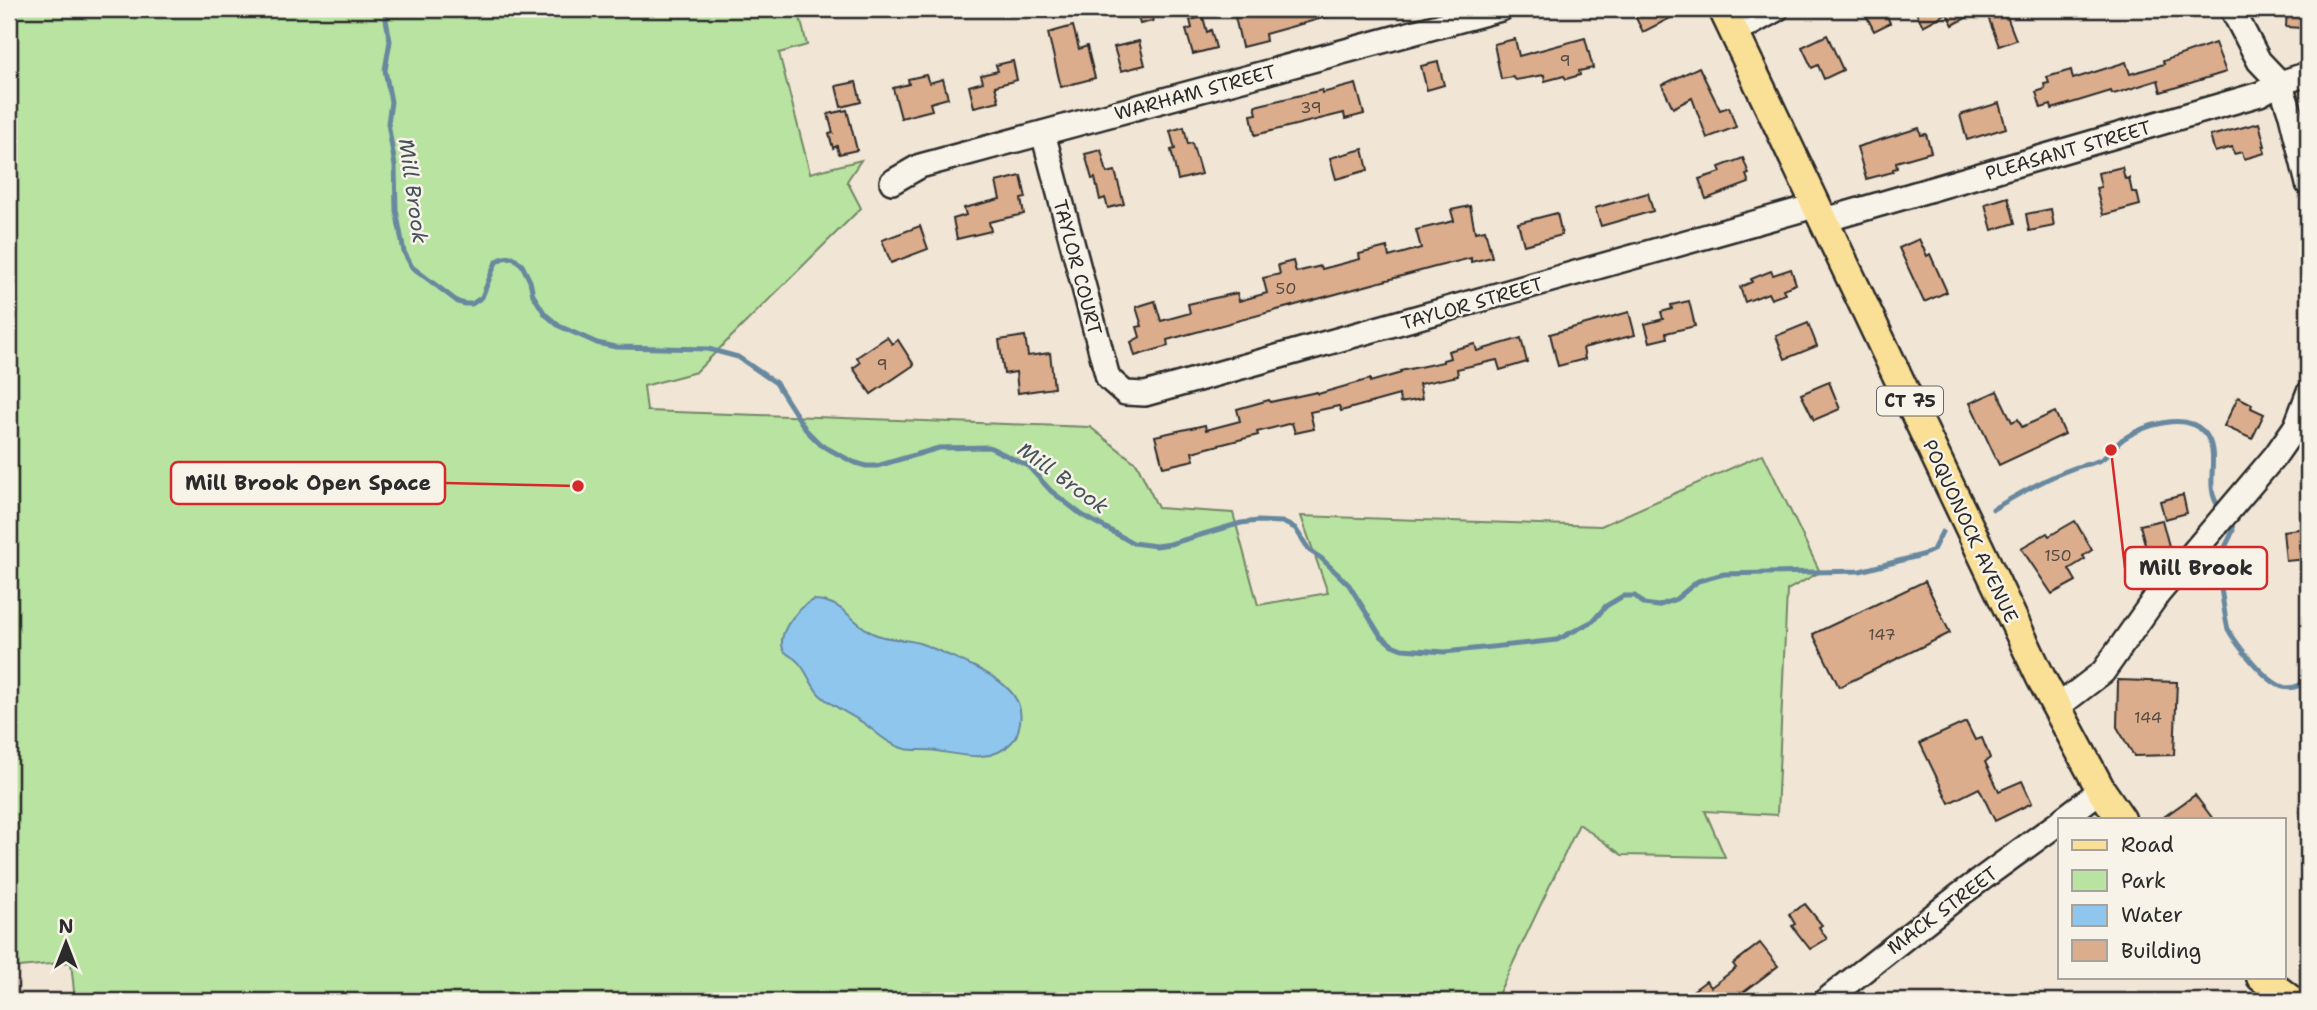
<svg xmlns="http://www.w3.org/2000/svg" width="2317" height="1010" font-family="'Shantell Sans',sans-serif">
  <rect width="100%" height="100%" fill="#f1e5d6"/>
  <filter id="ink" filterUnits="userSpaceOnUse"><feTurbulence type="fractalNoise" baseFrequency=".0143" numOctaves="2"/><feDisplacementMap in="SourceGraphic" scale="14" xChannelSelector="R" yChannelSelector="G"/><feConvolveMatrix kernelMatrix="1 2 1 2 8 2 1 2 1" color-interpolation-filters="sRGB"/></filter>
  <g filter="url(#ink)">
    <path fill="#b9e3a0" stroke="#728766" stroke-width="2" d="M9 9H798L807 45 779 53 810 173 861 160 847 181 861 208 696 372 644 386 647 411 1090 427 1137 464 1158 508 1233 513 1258 605 1328 593 1301 516 1601 526 1763 454 1820 572 1787 590 1777 815 1705 811 1725 857 1622 855 1579 824 1495 1001H75L71 962 9 968Z"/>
    <path fill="#8fc6ed" stroke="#67889f" stroke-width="2" d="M814 600C843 601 850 621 872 633 886 640 904 639 919 643 929 646 938 651 948 655 974 666 1027 686 1020 722 1019 729 1017 737 1012 742 992 764 962 755 937 751 927 749 915 751 905 749 889 745 877 733 865 724 850 714 833 707 820 695 810 685 807 669 796 660 791 655 783 654 782 645 780 628 800 606 814 600Z"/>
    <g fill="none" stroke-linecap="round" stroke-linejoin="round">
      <g stroke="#67889f" stroke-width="5">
        <path d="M384 9 390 41 385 70 391 102 388 123 395 166 396 210 404 252 412 267 458 302 465 304H472L482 297 496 262 503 258 513 257 522 265 530 281 533 295 545 314 559 326 597 343 616 347 708 349 738 357 776 383 806 430 821 445 853 462 866 466H877L939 448 989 447 1028 466 1051 491 1082 515 1133 543 1156 546 1170 544 1241 523 1258 521 1282 522 1295 528 1310 551 1321 558 1349 585 1380 635 1392 645 1402 649 1445 652 1557 640 1593 621 1606 606 1623 596H1635L1644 604 1658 606 1676 599 1698 581 1724 574 1860 571 1922 555 1933 550 1942 532"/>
        <path d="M1993 509C2019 494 2046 478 2074 468 2082 465 2092 464 2100 460 2109 456 2115 445 2123 439 2143 426 2185 411 2204 432 2222 452 2204 482 2217 504"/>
        <path d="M2232 526 2233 530C2229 542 2220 552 2219 565 2218 572 2226 623 2228 629 2236 644 2266 682 2283 687 2291 690 2301 685 2308 681"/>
      </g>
    </g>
    <g fill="#dbad8c" stroke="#2b2b2b" stroke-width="2">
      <path d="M1136 9H1150L1153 21 1140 24Z"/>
      <path d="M1269 9H1341V13L1265 34 1266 41 1242 47 1235 17Z"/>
      <path d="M1639 9H1688L1643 32 1636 18 1642 15Z"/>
      <path d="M1875 9H1884L1890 23 1874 31 1865 13Z"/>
      <path d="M1914 9H1982L1953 25 1947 13 1923 26Z"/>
      <path d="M2000 9H2004L2016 40 1999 46 1987 14Z"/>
      <path d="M2287 9H2302L2301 28 2286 27Z"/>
      <path d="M1203 17 1207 32 1211 30 1216 48 1193 54 1186 30 1192 28 1190 20Z"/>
      <path d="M1073 26 1079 49 1087 46 1095 78 1061 87 1048 33Z"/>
      <path d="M1827 35 1843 70 1824 79 1818 65 1812 68 1802 47Z"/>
      <path d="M1585 38 1593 68 1579 71 1580 75 1566 79 1564 76 1545 81 1544 75 1516 80 1513 77 1501 79 1494 44 1515 39 1519 56Z"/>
      <path d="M1139 41 1145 65 1121 71 1114 47Z"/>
      <path d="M2215 43 2226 72 2161 92 2158 80 2117 93 2112 94 2111 91 2052 109 2051 105 2041 108 2036 92 2045 89 2044 84 2049 83 2047 77 2071 70 2073 79 2126 62 2130 74 2164 64 2163 61Z"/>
      <path d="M1013 61 1017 80 995 86 999 101 974 107 969 86 983 82 981 75 998 71 996 65Z"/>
      <path d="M1438 62 1444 85 1427 90 1421 66Z"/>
      <path d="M1699 67 1720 110 1729 107 1736 127 1707 138 1692 98 1673 108 1662 85Z"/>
      <path d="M926 75 929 83 943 79 948 98 930 103 932 110 901 118 893 88 909 84 908 79Z"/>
      <path d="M856 82 861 102 841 107 836 86Z"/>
      <path d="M1356 84 1364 114 1345 119 1344 113 1255 135 1251 115 1257 114 1255 106 1322 90V93Z"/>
      <path d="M1999 103 2006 128 1967 140 1960 115Z"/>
      <path d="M847 110 857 150 839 154 837 146 833 148 829 134 833 133 828 114Z"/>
      <path d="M2259 123 2265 146H2263L2265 153 2244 159 2242 152 2234 154 2232 147 2215 152 2210 136Z"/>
      <path d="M1184 127 1188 144 1192 143 1201 174 1178 180 1171 150 1175 149 1170 131Z"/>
      <path d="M1919 128 1921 135 1926 134 1931 152 1896 162 1897 168 1893 169V172L1866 179 1857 147Z"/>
      <path d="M1363 149 1368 170 1336 179 1330 158Z"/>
      <path d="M1101 150 1107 173 1115 171 1124 204 1108 208 1105 198 1100 200 1095 178 1092 179 1085 154Z"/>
      <path d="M1743 158 1749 174 1746 175 1749 183 1706 199 1699 179 1721 172 1719 167Z"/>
      <path d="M2122 167 2125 179 2129 178 2132 192H2137L2140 205 2103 215 2096 188 2101 187 2098 173Z"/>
      <path d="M1021 176 1026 198 1021 199 1024 214 989 222 991 231 957 239 953 219 966 215 964 208 1000 199 996 182Z"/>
      <path d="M1648 193 1653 211 1601 226 1595 208Z"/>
      <path d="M2008 197 2015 223 1992 230 1985 204Z"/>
      <path d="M1470 206 1475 232 1485 230 1492 257 1471 262V258L1435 267 1167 340 1168 346 1135 356 1131 342 1140 337 1137 327 1142 326 1136 307 1155 301 1161 321 1190 313 1188 304 1237 293 1239 301 1267 293 1263 278 1280 274 1278 265 1293 261 1296 272 1321 266 1322 269 1360 259 1359 254 1387 247 1389 257 1421 248 1416 230 1454 221 1451 210Z"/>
      <path d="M2051 209 2054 226 2029 231 2026 214Z"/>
      <path d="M1557 213 1562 235 1524 245 1518 223Z"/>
      <path d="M920 226 928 249 891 263 882 240Z"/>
      <path d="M1919 239 1927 256 1930 254 1947 292 1924 302 1899 248Z"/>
      <path d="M1791 269 1796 284 1783 289 1785 294 1771 299 1768 293 1745 302 1740 287 1752 282 1751 279 1771 271 1773 275Z"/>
      <path d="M1689 301 1695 326 1666 333 1667 338 1650 342 1645 324 1663 319 1661 312 1672 309 1671 305Z"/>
      <path d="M1629 312 1635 335 1583 348 1585 359 1558 366 1550 334Z"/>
      <path d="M1808 323 1817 346 1785 359 1776 336Z"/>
      <path d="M1025 336 1028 356 1050 353 1054 388 1018 393 1016 372 1004 374 999 340Z"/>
      <path d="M887 337 892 344 898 340 914 365 871 394 853 368 860 363 857 357Z"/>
      <path d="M1521 338 1527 362 1500 370 1497 360 1457 369 1458 376 1419 384 1422 399 1400 403 1399 395 1341 411 1339 406 1310 412 1314 429 1295 433 1292 423 1257 432 1258 435 1192 452 1194 460 1163 467 1155 436 1205 425 1206 430 1240 421 1237 409 1269 400 1270 402 1317 392 1318 394 1370 379V382L1401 373 1400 371 1443 362V360L1450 358 1448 351 1475 344 1477 351Z"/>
      <path d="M1829 382 1840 409 1814 420 1801 394Z"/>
      <path d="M1997 391 2012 422 2018 419 2022 427 2055 412 2065 434 1999 465 1970 403Z"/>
      <path d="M2238 397 2252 404 2251 408 2264 414 2252 439 2224 426Z"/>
      <path d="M2183 495 2187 513 2165 519 2160 501Z"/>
      <path d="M2162 520 2169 546 2147 552 2140 525Z"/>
      <path d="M2075 521 2092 550 2083 556 2085 559 2069 569 2076 581 2052 594 2021 548 2047 533 2049 536Z"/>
      <path d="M2308 528V559L2286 561 2283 531Z"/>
      <path d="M1925 581 1950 633 1839 687 1813 634Z"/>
      <path d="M2118 680 2177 682 2174 755 2134 756 2117 727Z"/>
      <path d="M1966 722 1975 740 1982 738 1990 758 1985 762 1999 791 2022 781 2032 803 1995 821 1979 788 1949 803 1920 743Z"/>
      <path d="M2195 795 2213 819H2161Z"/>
      <path d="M1805 904 1822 925 1819 927 1827 939 1810 949 1792 926 1795 924 1789 914Z"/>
      <path d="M1760 943 1778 966 1732 1001H1679L1706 981 1711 987 1736 968 1733 964Z"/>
    </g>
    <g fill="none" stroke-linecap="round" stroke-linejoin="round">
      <g stroke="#2b2b2b" stroke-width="28">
        <g id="minor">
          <path d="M2232 9 2259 61 2280 83 2291 115 2308 184"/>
          <path d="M1736 32 1777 9"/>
          <path d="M1043 133 1108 378 1125 393 1145 394 1818 205"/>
          <path d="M892 182 920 166 1501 9"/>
          <path d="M1825 220 2260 94 2280 83 2308 74"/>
          <path d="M2056 708 2103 672 2158 594 2275 456 2296 426 2308 394"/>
          <path d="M2063 819 2101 790"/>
          <path d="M1825 1001 1961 894 2060 822"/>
        </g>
      </g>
      <g stroke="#2b2b2b" stroke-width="33">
        <g id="major">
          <path d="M1723 9 2041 678 2101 790 2121 819"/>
          <path d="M2261 977 2292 1001"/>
        </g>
      </g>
      <use href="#minor" stroke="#f7f3e8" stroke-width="23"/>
      <use href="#major" stroke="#fadf96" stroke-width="28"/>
    </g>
  </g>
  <g text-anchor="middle" stroke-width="5" stroke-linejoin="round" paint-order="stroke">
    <g font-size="16" fill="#574c43">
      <text x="1565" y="66">9</text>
      <text x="1311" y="113">39</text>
      <text x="1286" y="294">50</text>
      <text x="882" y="370">9</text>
      <text x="2058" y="561">150</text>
      <text x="1882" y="640">147</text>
      <text x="2148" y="723">144</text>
    </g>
    <rect fill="#f7f3e8" stroke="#686764" stroke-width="2" x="1877" y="386.5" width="66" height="29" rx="5"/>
    <g font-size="18" font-weight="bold" fill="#2b2b2b">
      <text x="1910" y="407">CT 75</text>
    </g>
    <g font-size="19" fill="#2b2b2b" stroke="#f7f3e8">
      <text transform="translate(1195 92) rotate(-15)" y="7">WARHAM STREET</text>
      <text transform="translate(2068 150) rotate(-16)" y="7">PLEASANT STREET</text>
      <text transform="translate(1078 267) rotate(75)" y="7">TAYLOR COURT</text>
      <text transform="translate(1472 303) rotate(-16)" y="7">TAYLOR STREET</text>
      <text transform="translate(1971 531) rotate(65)" y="7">POQUONOCK AVENUE</text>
      <text transform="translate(1942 910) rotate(-37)" y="7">MACK STREET</text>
    </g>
    <g font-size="21" font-style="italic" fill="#44525c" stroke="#f7f3e8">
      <text transform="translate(413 191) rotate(82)" y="7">Mill Brook</text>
      <text transform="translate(1063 478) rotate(36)" y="7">Mill Brook</text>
    </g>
  </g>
  <path fill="none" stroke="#d62828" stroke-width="2.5" d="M578 486L445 483M2111 450L2125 568"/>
  <g fill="#d62828" stroke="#f7f3e8" stroke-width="2.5">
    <circle cx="578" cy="486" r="7"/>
    <circle cx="2111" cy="450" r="7"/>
  </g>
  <g fill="#f7f3e8" stroke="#d62828" stroke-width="2.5">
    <rect x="171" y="462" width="274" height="42" rx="7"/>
    <rect x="2125" y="547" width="142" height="42" rx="7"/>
  </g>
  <g font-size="21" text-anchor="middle" font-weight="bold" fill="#2b2b2b">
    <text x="308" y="490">Mill Brook Open Space</text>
    <text x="2196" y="575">Mill Brook</text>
  </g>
  <rect width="2317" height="1010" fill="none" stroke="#f7f3e8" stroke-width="35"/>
  <rect x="18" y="18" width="2282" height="975" fill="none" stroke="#2b2b2b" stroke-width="2.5" filter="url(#ink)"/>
  <rect x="2058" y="818" width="228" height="161" fill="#f7f3e8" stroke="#a5a39c" stroke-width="2"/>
  <rect x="2072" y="840" width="35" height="10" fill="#fadf96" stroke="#a5a39c" stroke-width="2"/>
  <text x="2121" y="852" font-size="21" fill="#2b2b2b">Road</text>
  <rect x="2072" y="870" width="35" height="21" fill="#b9e3a0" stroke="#a5a39c" stroke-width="2"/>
  <text x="2121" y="888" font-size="21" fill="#2b2b2b">Park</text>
  <rect x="2072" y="905" width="35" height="21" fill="#8fc6ed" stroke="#a5a39c" stroke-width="2"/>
  <text x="2121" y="922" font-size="21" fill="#2b2b2b">Water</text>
  <rect x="2072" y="940" width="35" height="21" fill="#dbad8c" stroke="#a5a39c" stroke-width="2"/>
  <text x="2121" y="958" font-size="21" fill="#2b2b2b">Building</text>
  <g transform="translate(66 943)" stroke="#f7f3e8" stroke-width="5" paint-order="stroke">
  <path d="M0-5L12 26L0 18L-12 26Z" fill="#2b2b2b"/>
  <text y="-10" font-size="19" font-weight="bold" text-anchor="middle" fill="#2b2b2b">N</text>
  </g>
</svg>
